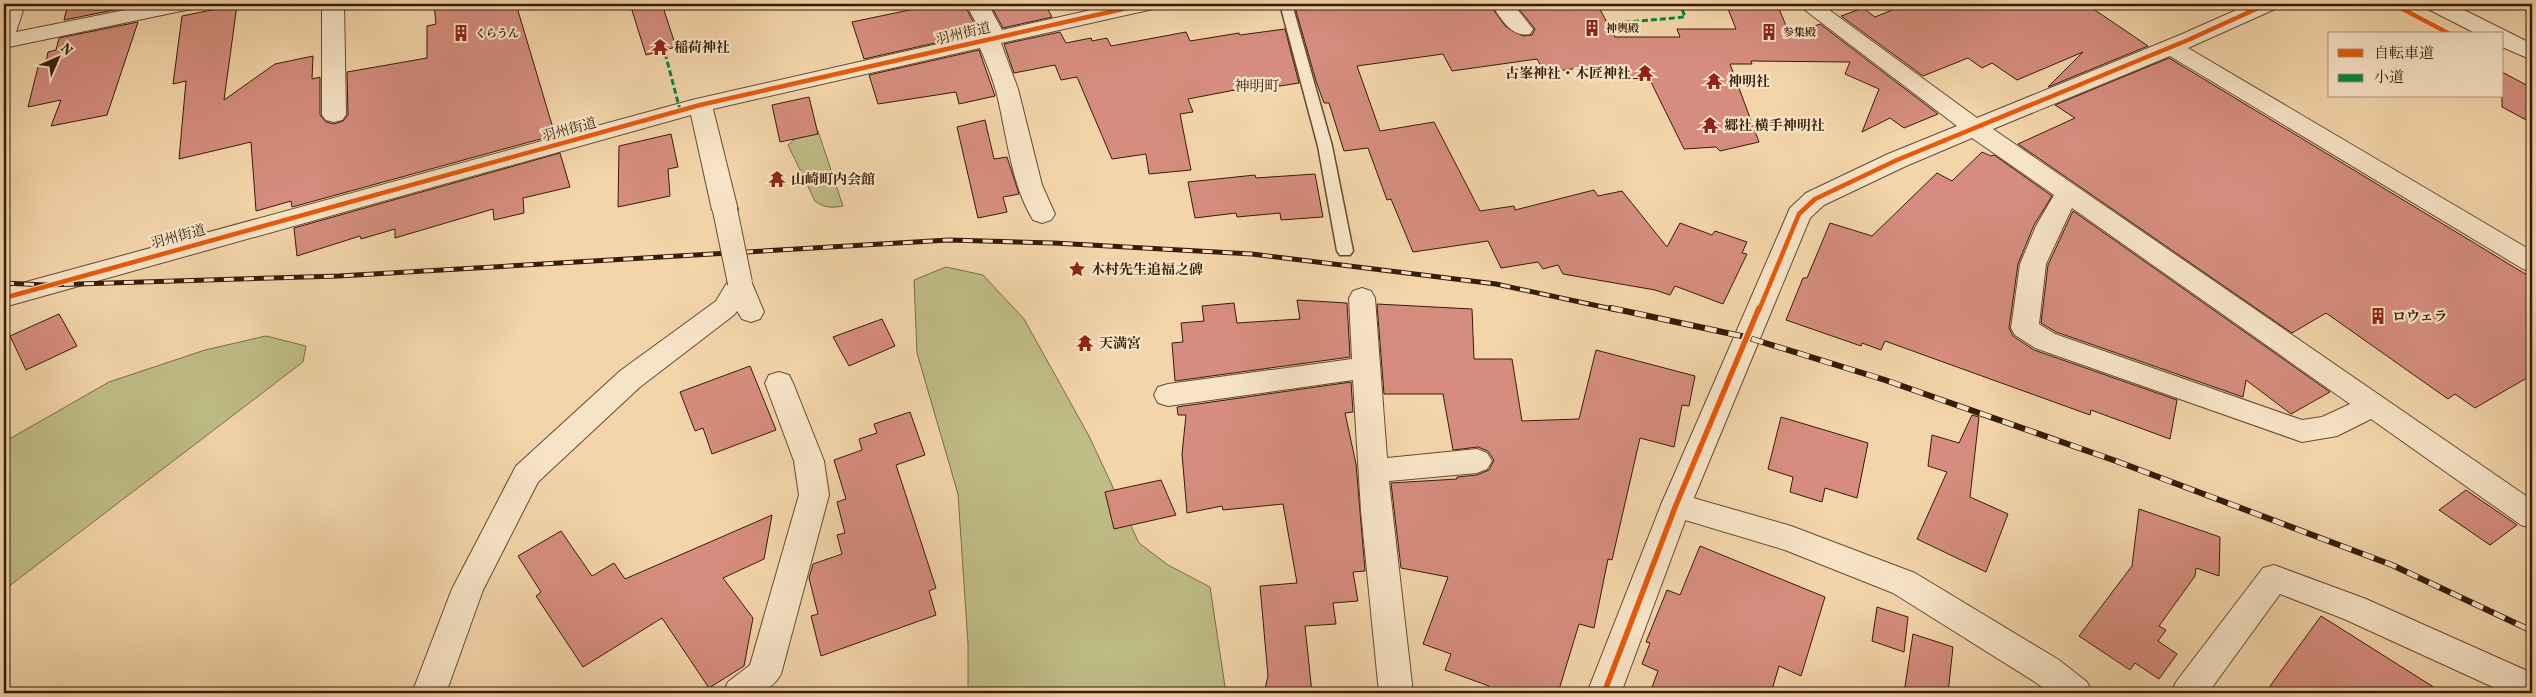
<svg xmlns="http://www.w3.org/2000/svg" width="2536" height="697" font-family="Vollkorn,'Noto Serif JP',serif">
  <rect width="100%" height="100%" fill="#f3d5a9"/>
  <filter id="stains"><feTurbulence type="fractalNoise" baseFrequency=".004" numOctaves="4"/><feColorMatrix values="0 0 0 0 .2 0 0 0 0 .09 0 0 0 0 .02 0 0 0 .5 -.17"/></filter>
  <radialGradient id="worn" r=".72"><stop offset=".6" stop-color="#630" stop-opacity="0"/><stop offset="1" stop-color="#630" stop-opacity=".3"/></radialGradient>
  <g fill="#bfbc85" stroke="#7b6c47">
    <path d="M818 131 843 206C832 208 824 208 815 201L788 145 798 136Z"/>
    <path d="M946 267 983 275 1024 319 1089 436 1139 543 1168 565 1210 587 1226 693H968V644L958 494 917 353 914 280Z"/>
    <path d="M266 336 306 346 303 362 4 590V442L109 382 205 350Z"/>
  </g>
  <g fill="#d68d7f" stroke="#371b09">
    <path d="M68 4H144L64 20Z"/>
    <path d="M434 4H516L555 135 292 207 291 201 256 211 251 142 179 159 186 81 173 84 182 16 237 5 224 100 275 64 313 56 312 79 320 77V115L326 122 334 124 343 121 348 115 347 72 427 58V26L436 24Z"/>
    <path d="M630 4H662L676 47 646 55Z"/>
    <path d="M938 4H964L979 33 864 59 852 22Z"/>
    <path d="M990 4H1045L1052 17 1003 28Z"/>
    <path d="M1294 4H1489L1506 27 1523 36 1532 35 1535 29 1515 4H1597L1615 37H1680L1677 29H1736L1726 4H1777L1790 35 1820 24 1938 114 1904 128 1890 118 1862 132 1879 89 1845 74 1850 62 1751 61 1752 64H1730L1759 142 1720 151 1716 147 1684 149 1649 78 1622 79 1617 67 1578 68 1545 73 1537 59 1452 71 1443 54 1357 66 1380 131 1434 122 1480 211 1514 206 1515 210 1594 190 1598 196 1622 191 1667 247 1680 223 1712 235 1715 231 1747 242 1742 253 1747 254 1723 304 1675 286 1670 295 1655 290 1563 274 1558 265 1543 269 1538 262 1501 268 1488 241 1413 252 1391 199 1387 200 1368 148 1344 151 1329 103H1324L1316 81Z"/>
    <path d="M1907 4H2086L2148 46 2048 87 2083 52 2017 80 1992 63 1982 68 1968 58 1923 76 1841 16 1863 8 1875 17Z"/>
    <path d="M138 22 107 115 51 126 61 100 28 107 39 63 46 62 48 52 56 50 59 38Z"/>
    <path d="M1285 29 1299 83 1267 88 1266 84 1188 99 1193 112 1180 114 1191 170 1149 174 1146 154 1112 159 1077 77 1061 80 1055 65 1014 73 1004 44 1060 32 1066 43 1091 38 1092 41 1107 38 1111 46 1186 32 1190 41 1239 33 1240 35Z"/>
    <path d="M979 50 995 96 959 104 956 92 878 104 869 75Z"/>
    <path d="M2169 58 2532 278V375L2475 408 2455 394 2448 399 2326 313 2292 333 2018 144 2075 118 2055 105Z"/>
    <path d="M2502 72 2532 88V123L2502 107Z"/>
    <path d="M809 97 818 134 780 142 772 105Z"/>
    <path d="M985 120 994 159 1007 157 1019 194 1003 197 1007 212 978 218 957 127Z"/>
    <path d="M671 134 678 167 668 169 670 196 618 207 619 146Z"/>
    <path d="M1982 152 1991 156 1994 155 2052 196 2034 225 2018 264 2009 328 2013 336 2034 350 2177 400 2170 439 2091 410 2090 415 1885 341 1881 350 1862 343 1861 346 1786 320 1803 278H1807L1830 223 1872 236 1937 173 1952 181Z"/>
    <path d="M560 153 570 187 523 198 524 213 494 220 493 209 395 238V229L361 239 360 236 297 256 294 228Z"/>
    <path d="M1315 174 1323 217 1281 220 1280 213 1237 217 1236 213 1195 218 1188 182 1255 175 1256 178Z"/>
    <path d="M2073 211 2330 392 2291 414 2246 380 2243 397 2056 332 2041 323 2048 265Z"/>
    <path d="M1297 300 1347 303 1350 357 1175 381 1172 343 1183 342 1181 323 1204 321 1202 306 1234 303 1237 323 1300 319Z"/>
    <path d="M1377 304 1472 309 1474 359H1512L1522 421 1579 419 1596 350 1695 376 1689 406 1682 405 1674 447 1640 438 1612 560 1608 559 1594 628 1579 624 1558 693H1486L1489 686 1445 670 1451 654 1423 644 1448 577 1401 568 1391 483 1457 479V477L1477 475 1489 470 1494 460 1488 451 1478 447 1453 450 1443 394H1384Z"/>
    <path d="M59 314 77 346 26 370 10 336Z"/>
    <path d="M882 319 895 346 849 366 833 337Z"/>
    <path d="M750 366 776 430 712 454 703 428 695 431 680 392Z"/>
    <path d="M1351 382 1353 412 1345 413 1356 464 1365 571 1353 572 1358 601 1333 603 1336 624 1305 626 1312 693H1264L1268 676 1260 586 1297 583 1283 504 1223 510 1222 506 1187 513 1182 454 1186 415H1178L1177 407Z"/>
    <path d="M910 412 925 455 896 465 936 588 929 591 936 615 821 656 811 616 818 614 809 578 813 564 842 554 837 535 845 533 837 502 846 499 834 460 862 450 859 439 877 433 874 424Z"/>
    <path d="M1972 415 1979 417 1970 497 2008 514 1986 572 1917 539 1947 472 1928 466 1932 435 1959 443Z"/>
    <path d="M1781 417 1868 443 1857 498 1825 488 1822 502 1790 492 1793 477 1768 469Z"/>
    <path d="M1161 480 1176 515 1114 529 1105 492Z"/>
    <path d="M2466 490 2517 525 2490 545 2439 510Z"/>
    <path d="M2139 509 2220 537 2219 576 2196 568 2195 576 2159 626 2166 630 2158 641 2177 654 2159 679 2135 663 2130 670 2079 636 2132 566Z"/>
    <path d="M772 515 764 559 723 578 753 618 744 666 709 688 662 618 583 667 536 596 541 592 518 556 561 531 592 576 614 563 625 579Z"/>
    <path d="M1700 546 1825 597 1801 676 1779 666 1771 693H1650L1658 671 1642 664 1650 643 1646 642 1667 590 1680 595Z"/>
    <path d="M1877 607 1908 617 1904 652 1872 641Z"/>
    <path d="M2321 616 2443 693H2265Z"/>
    <path d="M1913 634 1953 647 1948 693H1904Z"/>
  </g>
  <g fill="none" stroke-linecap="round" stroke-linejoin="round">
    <g stroke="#664a31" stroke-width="3">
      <path id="service" d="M1280 4H1292L1332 146 1353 251 1350 255H1340L1337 251 1318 146Z"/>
    </g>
    <g stroke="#664a31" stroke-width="2">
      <g id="minor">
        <path d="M4 4H25L16 32 155 4H197L194 9 186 10 4 48Z"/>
        <path d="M322 4H344L346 115 342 120 334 122 326 120 322 115Z"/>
        <path d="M966 4H988L1002 30 1118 4H1156L1153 9 1001 43 1018 89 1042 185 1055 214 1051 220 1042 223 1033 220C1010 182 1007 133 996 91 992 77 986 62 980 48L713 109 738 210 734 216 725 218 716 216 712 210 691 115 4 307V288L692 100 982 34Z"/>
        <path d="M1491 4H1513L1533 29 1530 34C1511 38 1501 18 1491 4Z"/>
        <path d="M1797 4H1821L1977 118 2180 35 2250 4H2278L2275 9 2188 48 2532 251V272L2523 269 2170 56 1993 129 2532 500V528L2521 525 2371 419 2337 436 2302 442 2035 348 2015 335 2011 328 2020 264 2036 226 2054 195 1972 138 1906 166 1824 205 1810 218 1691 505 1621 693H1587L1661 505 1790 208 1806 193 1888 154 1957 126ZM2072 208 2350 404 2322 417 2302 420 2055 334 2039 324 2046 264Z"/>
        <path d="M740 274 749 276 764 312 760 319 751 322 742 319 737 311 734 315 640 387 538 482 483 590 446 693H412L452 589 516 466 620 371 716 301 731 276Z"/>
        <path d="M1362 288 1371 291 1375 298 1387 458 1477 449 1487 453 1492 461 1487 469 1477 473 1389 481 1413 693H1379L1361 511 1353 380 1168 406 1158 403 1154 395 1158 387 1168 384 1352 359 1349 298 1353 291Z"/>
        <path d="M779 372 789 375 793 383 824 461 829 495 781 674C768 697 749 693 723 693L728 682 750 665 799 495 794 461 765 383 769 375Z"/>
        <path d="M2274 565 2366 599 2532 673V693H2506L2344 619 2280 594 2208 693H2171L2176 682 2263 568Z"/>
      </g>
    </g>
    <g stroke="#664a31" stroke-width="2">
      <g id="tertiary">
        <path d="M2425 4H2452L2532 44V60L2502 47V34H2477L2428 9Z"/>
        <path d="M1676 493 1791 526 1915 573 2059 660 2087 682 2092 693H2050L2035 682 1893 593 1785 550 1665 514 1661 505 1665 496Z"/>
      </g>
    </g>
    <use href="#service" fill="#f7e4c7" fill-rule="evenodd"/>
    <use href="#minor" fill="#f7e4c7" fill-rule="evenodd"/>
    <use href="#tertiary" fill="#f7e4c7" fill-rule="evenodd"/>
    <g stroke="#371b09" stroke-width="5">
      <path id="rail-far1" d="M4 283 45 285 339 276 949 240 1054 243 1252 254 1496 284 1617 310"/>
    </g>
    <g stroke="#371b09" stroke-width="6">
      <path id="rail" d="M1611 308 1746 337 1885 380 2116 461 2392 565 2532 631"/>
    </g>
    <use href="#rail-far1" stroke="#f7e4c7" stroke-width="3" stroke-dasharray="10" stroke-linecap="butt"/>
    <use href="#rail" stroke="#f7e4c7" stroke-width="4.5" stroke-dasharray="12" stroke-linecap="butt"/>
    <g stroke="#664a31" stroke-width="26" stroke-linecap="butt">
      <path id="minor-bridge" d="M725 210 740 283"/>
    </g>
    <use href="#minor-bridge" stroke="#f7e4c7" stroke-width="24"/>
    <g stroke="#00873e" stroke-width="3" stroke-dasharray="6 3" stroke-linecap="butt">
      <path d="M1615 23 1685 17 1680 4"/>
      <path d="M665 53 680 110"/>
    </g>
    <g stroke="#f7e4c7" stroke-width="7">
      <g id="cycleway-far1">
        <path d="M2393 4 2450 34"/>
        <path d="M4 298 700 105 1145 4"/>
        <path d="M1759 310 1799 214 1815 199 1897 160 2188 40 2267 4"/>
      </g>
    </g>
    <g stroke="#f7e4c7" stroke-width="9">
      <path id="cycleway" d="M1604 693 1676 505 1759 308"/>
    </g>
    <use href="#cycleway-far1" stroke="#e8590c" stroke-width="4.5"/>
    <use href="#cycleway" stroke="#e8590c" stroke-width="5.5"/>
  </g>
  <defs>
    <g id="building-bare" transform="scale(1.35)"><path d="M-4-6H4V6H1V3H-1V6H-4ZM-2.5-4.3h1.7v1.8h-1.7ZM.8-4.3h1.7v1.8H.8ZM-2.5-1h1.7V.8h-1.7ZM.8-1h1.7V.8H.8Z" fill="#8f2418" stroke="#f7e4c7" stroke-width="2.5" paint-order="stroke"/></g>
    <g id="temple-bare" transform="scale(1.35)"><path d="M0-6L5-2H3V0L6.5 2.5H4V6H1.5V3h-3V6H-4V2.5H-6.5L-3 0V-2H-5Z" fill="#8f2418" stroke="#f7e4c7" stroke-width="2.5" paint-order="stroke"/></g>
    <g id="sight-bare" transform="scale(1.35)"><path d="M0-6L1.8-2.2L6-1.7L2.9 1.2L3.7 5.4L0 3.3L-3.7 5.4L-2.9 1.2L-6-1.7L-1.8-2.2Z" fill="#8f2418" stroke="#f7e4c7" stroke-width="2.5" paint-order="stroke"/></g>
  </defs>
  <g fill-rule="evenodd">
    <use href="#building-bare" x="1592" y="28"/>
    <use href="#building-bare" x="1769" y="32"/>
    <use href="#building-bare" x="461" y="33"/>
    <use href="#temple-bare" x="660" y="47"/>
    <use href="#temple-bare" x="1645" y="73"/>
    <use href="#temple-bare" x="1714" y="81"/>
    <use href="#temple-bare" x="1710" y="125"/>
    <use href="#temple-bare" x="777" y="179"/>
    <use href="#sight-bare" x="1077" y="269"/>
    <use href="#building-bare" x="2378" y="316"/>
    <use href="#temple-bare" x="1085" y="343"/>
  </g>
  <g text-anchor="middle" stroke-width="4.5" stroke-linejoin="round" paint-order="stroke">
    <g font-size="11" font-weight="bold" fill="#371b09" stroke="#f7e4c7" text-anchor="start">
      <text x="1606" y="32">神輿殿</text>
      <text x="1783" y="36">参集殿</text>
      <text x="475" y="37">くらうん</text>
    </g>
    <g font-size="14" fill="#371b09" stroke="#f7e4c7">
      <text transform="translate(963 33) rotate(-13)" y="5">羽州街道</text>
      <text transform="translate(569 129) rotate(-15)" y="5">羽州街道</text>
      <text transform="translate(178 236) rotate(-15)" y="5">羽州街道</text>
    </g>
    <g font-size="14" font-weight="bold" fill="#371b09" stroke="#f7e4c7" text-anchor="start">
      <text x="674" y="52">稲荷神社</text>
      <text x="1631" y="78" text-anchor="end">古峯神社・木匠神社</text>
      <text x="1728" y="86">神明社</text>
      <text x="1724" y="130">郷社 横手神明社</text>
      <text x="791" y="184">山崎町内会館</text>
      <text x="1091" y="274">木村先生追福之碑</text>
      <text x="2392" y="321">ロウェラ</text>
      <text x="1099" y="348">天満宮</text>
    </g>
    <g font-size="15" fill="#371b09" stroke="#f7e4c7">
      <text x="1257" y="91">神明町</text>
    </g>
  </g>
  <rect width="2536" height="697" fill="none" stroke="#f3d5a9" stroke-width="20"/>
  <rect x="5" y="5" width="2526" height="687" fill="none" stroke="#371b09" stroke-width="2.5"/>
  <rect x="10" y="10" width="2516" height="677" fill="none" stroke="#371b09"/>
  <rect x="2328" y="32" width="175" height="65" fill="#f7e4c7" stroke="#aa947b"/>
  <rect x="2338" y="49" width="25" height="8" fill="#e8590c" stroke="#aa947b"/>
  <text x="2374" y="58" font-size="15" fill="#371b09">自転車道</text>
  <rect x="2338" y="74" width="25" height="8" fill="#00873e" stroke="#aa947b"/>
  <text x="2374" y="82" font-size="15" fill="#371b09">小道</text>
  <g transform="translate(58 58) rotate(45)" stroke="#f7e4c7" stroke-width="4" paint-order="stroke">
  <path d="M0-4L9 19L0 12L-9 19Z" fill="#371b09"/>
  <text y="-8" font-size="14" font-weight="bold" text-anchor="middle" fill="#371b09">N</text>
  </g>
  <rect width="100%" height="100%" filter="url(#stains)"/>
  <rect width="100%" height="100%" fill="url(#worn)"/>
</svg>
